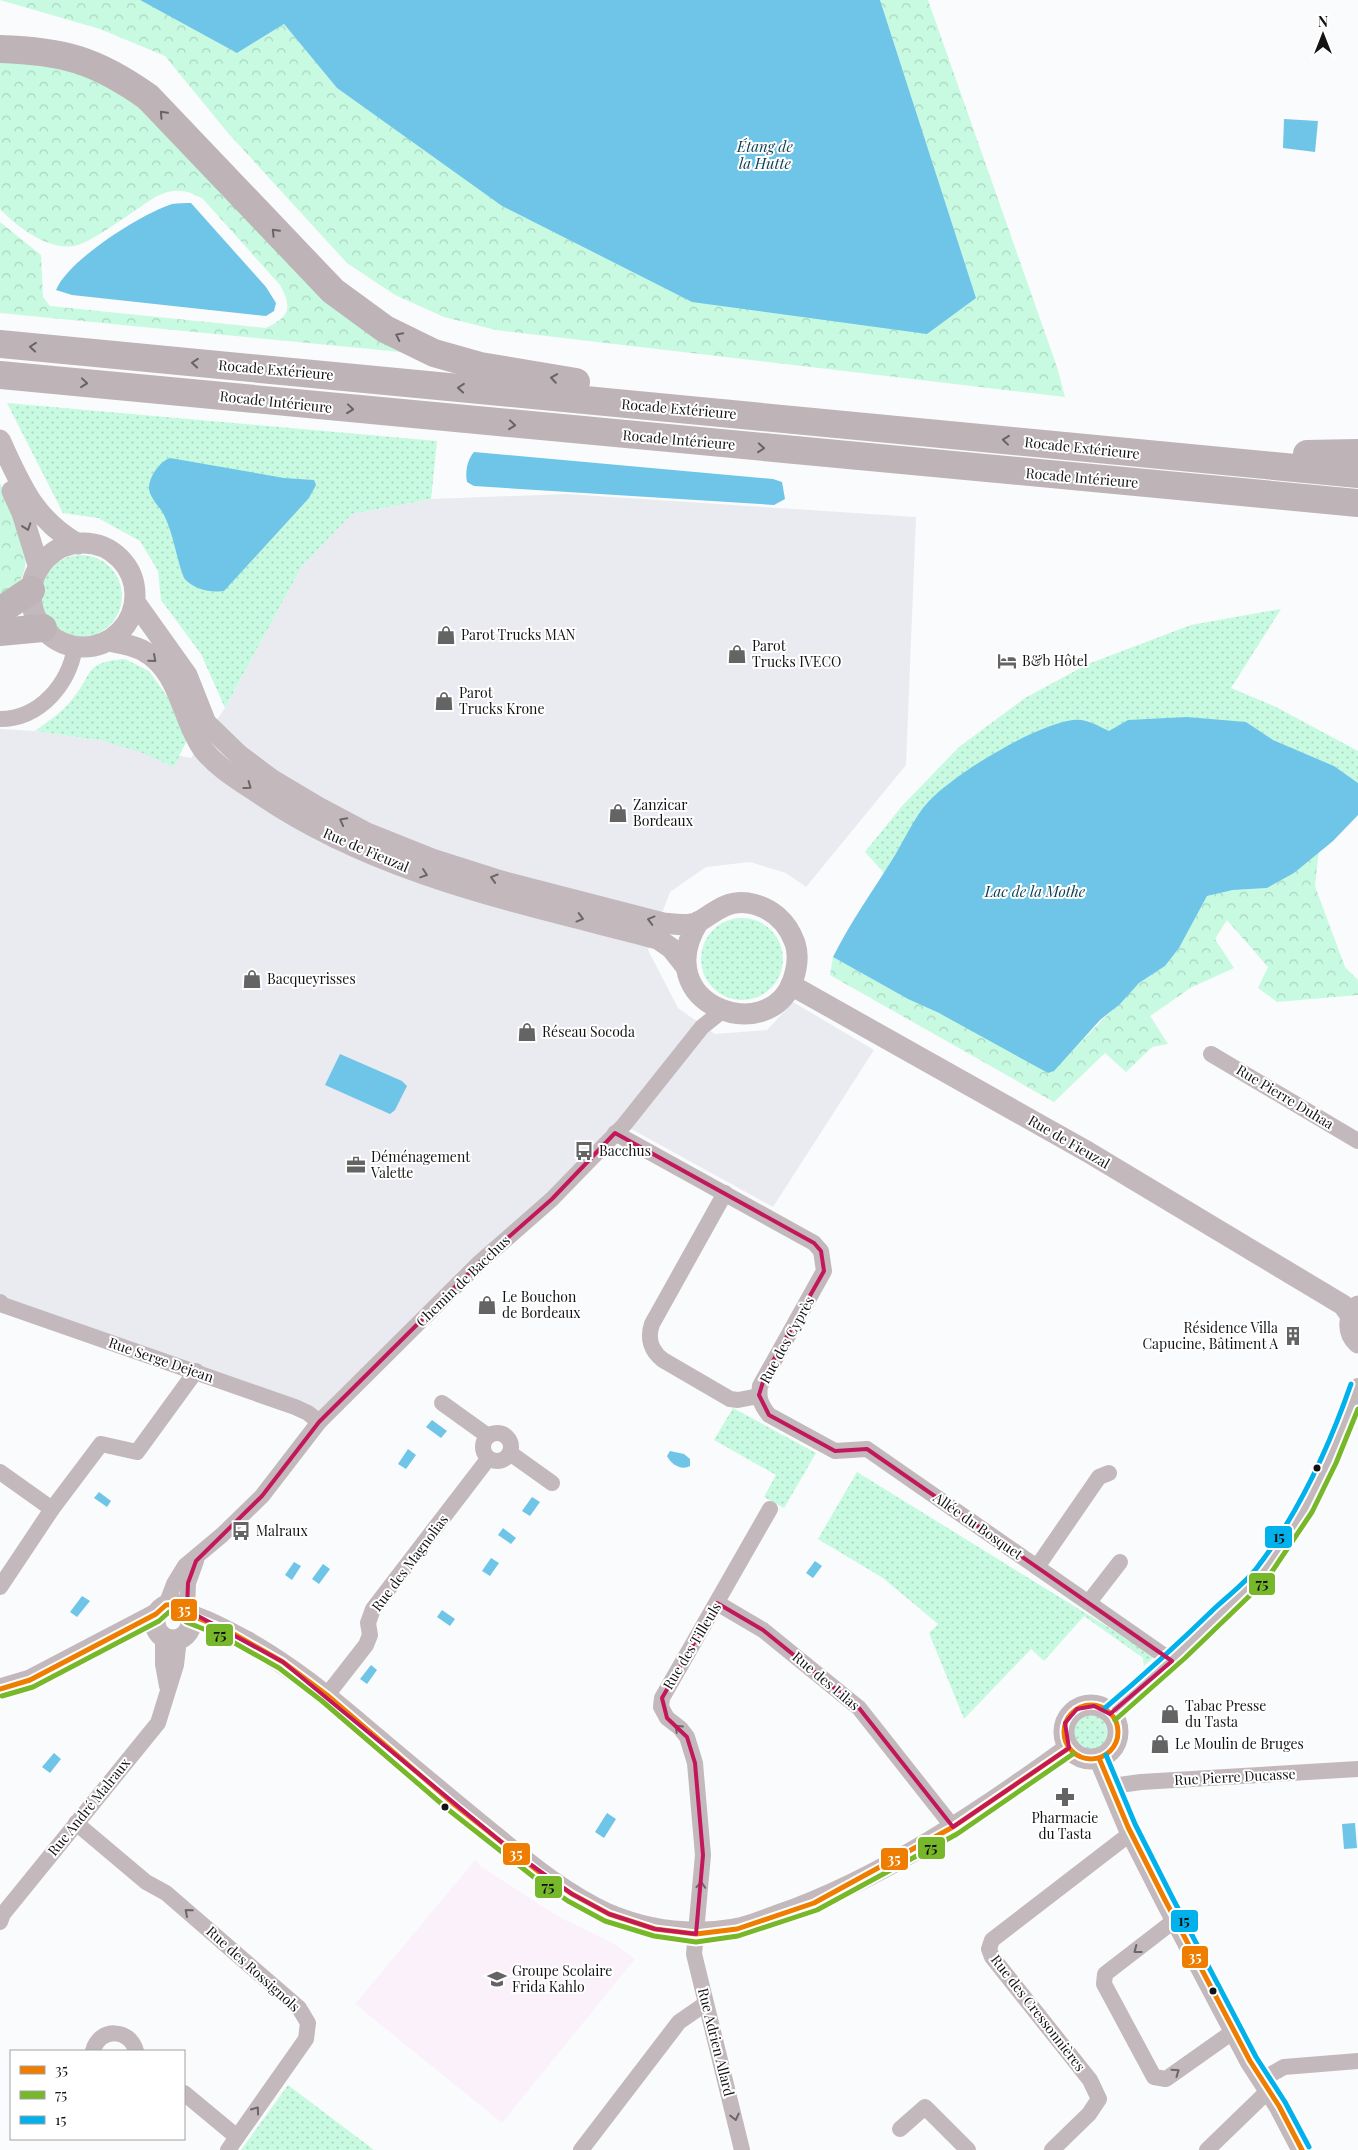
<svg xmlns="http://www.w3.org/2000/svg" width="1358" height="2150" font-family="'Playfair Display',serif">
  <defs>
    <pattern id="grass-dots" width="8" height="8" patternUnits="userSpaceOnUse" patternTransform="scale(1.25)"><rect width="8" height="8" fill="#c7fae1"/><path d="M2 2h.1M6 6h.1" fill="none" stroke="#aad5c0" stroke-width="1.8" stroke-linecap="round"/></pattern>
    <pattern id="forest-crowns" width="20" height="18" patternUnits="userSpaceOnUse" patternTransform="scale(1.25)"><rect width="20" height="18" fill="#c7fae1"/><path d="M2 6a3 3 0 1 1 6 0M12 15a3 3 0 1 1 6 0" fill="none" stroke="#aad5c0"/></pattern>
  </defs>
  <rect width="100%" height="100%" fill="#fafbfc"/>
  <path fill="#e9ebf1" d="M566 494 916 517 906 765 806 887 786 873 750 862 706 867 670 892 648 950 678 1008 715 1034 767 1030 793 1002 874 1050 773 1207 624 1125 319 1422 0 1302V729L35 731 104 741 191 758 225 708 302 566 352 514 431 499Z"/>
  <path fill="#fbf1fb" d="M476 1859 480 1866 559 1917 615 1944 635 1959 502 2123 355 2004Z"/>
  <g fill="url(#grass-dots)">
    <path d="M7 403 437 441 431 499 352 514 302 566 225 708 201 654 161 600 158 571 140 541 98 518 63 513Z"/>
    <circle cx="81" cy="596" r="41"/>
    <path d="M1281 609 1231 688 1276 707 1358 751V783L1334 766 1273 740 1246 722 1109 732 1088 721 1075 720 1034 733 1000 750 927 803 884 873 865 852 902 806 959 747 1025 698 1088 664 1191 625Z"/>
    <path d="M125 659 149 671 169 699 187 740 174 767 140 752 104 741 35 731C47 722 61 713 71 701 94 674 83 662 125 659Z"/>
    <circle cx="742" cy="959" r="41"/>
    <path d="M733 1408 816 1453 784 1508 764 1497 776 1475 714 1440Z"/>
    <path d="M857 1472 1155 1656 1144 1666 1143 1658 1084 1616 1044 1661 1031 1649 964 1719 929 1633 938 1624 883 1578 818 1539Z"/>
    <circle cx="1089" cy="1732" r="18"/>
    <path d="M288 2085 374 2150H241Z"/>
  </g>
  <g fill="url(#forest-crowns)">
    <path d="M0 0H140L237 53 284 24 337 88 502 206 692 302 976 298 880 0H928L1057 367 1065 397 496 330 444 317 395 295 347 263 228 133 165 56 100 29Z"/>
    <path d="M0 58H32L117 83 411 353 0 313V222L41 255 43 297 50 306 266 328C289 317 293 309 280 285L203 199C187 189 174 188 157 196 137 208 97 239 78 245 51 253 17 227 0 209Z"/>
    <path d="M0 483C12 510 39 555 18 584 14 589 6 594 0 599Z"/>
    <path d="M1319 850 1315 886 1345 967 1358 980V995L1277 1002 1258 988 1268 967 1227 920 1215 939 1234 968 1192 987 1150 1016 1168 1044 1152 1047 1126 1072 1105 1053 1054 1102 830 975 833 957 908 999 939 1013 1070 1053 1139 983 1165 966 1179 948 1207 896 1233 890 1267 888 1294 873Z"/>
  </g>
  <g fill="#6ec5e7">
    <path d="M140 0H880L976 298 927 334 692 302 502 206 337 88 284 24 237 53Z"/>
    <path d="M1284 119 1318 121 1315 152 1283 148Z"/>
    <path d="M191 203 266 287 276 303 274 311 266 316 72 295 56 290C68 260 141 214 172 204 178 203 185 203 191 203Z"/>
    <path d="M474 452 773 479 782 482 785 499 774 505 474 486 467 482C465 472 467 460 474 452Z"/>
    <path d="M170 458 284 478 314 480 316 485 309 498 224 591C210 593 193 589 184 578 176 558 174 535 164 515 160 507 149 497 149 488 149 477 160 461 170 458Z"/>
    <path d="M1187 717 1246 722 1273 740 1334 766 1358 783V815L1333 841 1294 873 1267 888 1233 890 1207 896 1179 948 1165 966 1139 983 1120 1004 1100 1020 1054 1071 1048 1073 939 1013 908 999 833 957C850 923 872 892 892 860 904 841 914 817 929 801 956 773 1034 725 1073 720 1087 718 1098 726 1109 731L1128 720Z"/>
    <path d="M340 1054 402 1081 407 1086 395 1110 390 1114 325 1085Z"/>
    <path d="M432 1420 447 1431 441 1438 426 1427Z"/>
    <path d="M408 1449 416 1455 406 1469 398 1464Z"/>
    <path d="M670 1451 684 1454 690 1459V1466C681 1471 671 1464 667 1456Z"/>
    <path d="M99 1492 111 1501 107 1507 94 1498Z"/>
    <path d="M532 1497 540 1502 530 1516 522 1511Z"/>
    <path d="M503 1528 516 1538 511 1544 498 1535Z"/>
    <path d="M491 1558 499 1563 490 1576 482 1571Z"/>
    <path d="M815 1561 822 1566 813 1578 806 1573Z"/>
    <path d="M294 1562 301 1566 292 1580 285 1575Z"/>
    <path d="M323 1564 330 1569 319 1584 312 1579Z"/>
    <path d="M82 1596 90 1601 77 1617 70 1612Z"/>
    <path d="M442 1610 455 1619 450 1626 437 1617Z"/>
    <path d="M371 1665 377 1670 367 1684 360 1679Z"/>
    <path d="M54 1753 61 1759 50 1773 42 1767Z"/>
    <path d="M607 1813 616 1819 604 1838 595 1832Z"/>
    <path d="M1355 1823 1357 1848 1344 1849 1342 1824Z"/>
  </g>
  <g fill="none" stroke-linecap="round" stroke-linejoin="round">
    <g stroke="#c3b8bb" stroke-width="16">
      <path d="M0 719C40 719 69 684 75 647"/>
      <path d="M1211 1054 1358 1141"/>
      <path d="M615 1133 814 1243 821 1251 824 1271 760 1386C758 1398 761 1405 769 1415L835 1451 867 1449 1172 1661"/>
      <path d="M725 1193 652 1324C647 1338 651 1351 663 1360L730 1399 738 1400 759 1396"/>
      <path d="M0 1302 3 1305 295 1407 308 1413 319 1422"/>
      <path d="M442 1403 488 1436"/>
      <circle cx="497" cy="1447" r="14"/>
      <path d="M510 1453 552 1483"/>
      <path d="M0 1472 52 1509"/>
      <path d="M1037 1567 1099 1477 1109 1473"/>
      <path d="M0 1587 52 1509 101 1444 137 1452 196 1371"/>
      <path d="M1089 1602 1120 1562"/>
      <path d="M717 1603 763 1630 859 1708 953 1827"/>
      <path d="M166 1605 174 1584 185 1566 222 1535 262 1496 319 1422 479 1263 552 1199 624 1125 702 1027 722 1011"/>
      <path d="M187 1610 188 1583 196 1561"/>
      <path d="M163 1637V1664L167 1686"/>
      <path d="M327 1695 366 1645 370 1635 368 1623 373 1609 488 1459"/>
      <path d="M1110 1714C1148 1682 1184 1649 1220 1614 1233 1601 1249 1589 1261 1574 1305 1519 1336 1453 1358 1386"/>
      <path d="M1112 1786 1141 1782 1358 1769"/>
      <path d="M76 1823 146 1882 166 1893 299 2008 308 2023 306 2039 228 2150"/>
      <path d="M1175 1920 1105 1974 1104 1984 1154 2077 1166 2079 1234 2031"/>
      <path d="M0 1922 3 1914 158 1723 176 1665 179 1639"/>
      <path d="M93 2051C99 2027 130 2028 136 2051"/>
      <path d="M1261 2080 1284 2067 1358 2061"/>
      <path d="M184 2093 237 2137"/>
      <path d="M900 2129 925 2107 968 2150"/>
      <path d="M581 2150 679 2022 705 2004"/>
      <path d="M742 2150 694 1954 703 1855 695 1763 687 1737 680 1728 667 1718 661 1707 662 1698 770 1509"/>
      <path d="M1052 2150 1089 2114 1099 2099 1090 2080 992 1957 989 1949 992 1940 1131 1833"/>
      <path d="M1207 2150 1268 2091"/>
    </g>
    <g stroke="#c3b8bb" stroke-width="21">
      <path d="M0 440C21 485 33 518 78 544"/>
      <path d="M12 491 22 513 39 568"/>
      <circle cx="83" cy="595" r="52"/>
      <path d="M135 602 187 675 206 723 239 755 271 779 318 807 367 833 432 859 501 881 663 923C674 924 691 927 700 921 716 911 728 900 748 903 771 907 787 921 795 943 799 955 797 968 793 980 769 1049 646 1004 699 921"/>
      <path d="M109 641C119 643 132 645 142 650 180 670 180 715 202 748 215 766 240 781 258 793 377 875 521 903 658 939L671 948 686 967"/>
      <path d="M791 985 1088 1152 1343 1305 1351 1316"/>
      <path d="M1358 1306C1347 1316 1347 1333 1358 1343"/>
      <circle cx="173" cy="1622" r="18"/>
      <path d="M190 1615C210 1621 227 1631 246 1641 301 1672 338 1706 386 1746 423 1777 460 1808 497 1838 532 1867 567 1895 608 1914 648 1931 692 1936 734 1929 749 1927 764 1920 778 1915 880 1880 982 1811 1069 1748"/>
      <path d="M0 1689 30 1680 156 1614"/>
      <circle cx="1091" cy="1732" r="27"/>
      <path d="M1099 1758 1128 1827 1165 1900 1250 2061 1279 2106 1302 2150"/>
    </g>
    <g stroke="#beb3b7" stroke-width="28">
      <path d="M0 49C63 51 96 60 148 97L333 291 385 329 434 353 480 366 576 382"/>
      <path d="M0 344 1358 474"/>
      <path d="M0 375 1358 503"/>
      <path d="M1307 454 1358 453"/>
      <path d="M0 611 31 590"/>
      <path d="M0 632 43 628"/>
    </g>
    <g stroke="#fff" stroke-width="9">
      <g id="bus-1">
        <path d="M0 1689 30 1680 156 1614 166 1605 177 1604 190 1615 227 1630 283 1662 327 1695 455 1805 539 1872 572 1894 609 1914 655 1929 696 1934 737 1929 814 1903 953 1827 1069 1748"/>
        <circle cx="1091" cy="1732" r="27"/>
        <path d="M1099 1758 1128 1827 1165 1900 1250 2061 1279 2106 1302 2150"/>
      </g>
    </g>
    <g stroke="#fff" stroke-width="9">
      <g id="bus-2">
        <path d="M2 1696 33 1687 159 1621 169 1612H175L186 1622 224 1637 279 1668 322 1701 450 1811 535 1878 568 1901 605 1921 654 1936 696 1942 738 1936 817 1910 957 1834 1073 1754"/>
        <path d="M1115 1720 1185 1658 1267 1579 1312 1512 1336 1463 1358 1409"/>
      </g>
    </g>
    <g stroke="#fff" stroke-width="9">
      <g id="bus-3">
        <path d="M1105 1708C1143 1676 1179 1643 1215 1608 1229 1595 1244 1584 1256 1569 1299 1513 1328 1450 1351 1384"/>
        <path d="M1106 1755 1135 1824 1172 1897 1256 2057 1285 2102 1309 2147"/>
      </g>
    </g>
    <use href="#bus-1" stroke="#ee7d00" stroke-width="5"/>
    <use href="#bus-2" stroke="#76b82a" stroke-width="5"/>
    <use href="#bus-3" stroke="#00b1eb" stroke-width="5"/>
  </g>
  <defs><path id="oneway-chevron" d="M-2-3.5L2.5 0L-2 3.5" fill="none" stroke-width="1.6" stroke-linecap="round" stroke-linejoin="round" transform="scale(1.25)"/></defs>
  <g stroke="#686366">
    <use href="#oneway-chevron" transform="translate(163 114) rotate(-133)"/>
    <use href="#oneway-chevron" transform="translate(275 232) rotate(-134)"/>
    <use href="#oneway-chevron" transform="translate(399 336) rotate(-154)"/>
    <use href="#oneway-chevron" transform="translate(33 347) rotate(-175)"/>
    <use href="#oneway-chevron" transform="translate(195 363) rotate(-175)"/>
    <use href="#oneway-chevron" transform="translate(554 378) rotate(-171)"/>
    <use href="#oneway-chevron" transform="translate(84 383) rotate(6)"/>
    <use href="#oneway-chevron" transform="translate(461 388) rotate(-175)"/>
    <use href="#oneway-chevron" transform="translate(350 409) rotate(6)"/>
    <use href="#oneway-chevron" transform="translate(512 425) rotate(6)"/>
    <use href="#oneway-chevron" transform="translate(1006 440) rotate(-174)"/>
    <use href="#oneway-chevron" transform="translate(761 448) rotate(5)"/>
  </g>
  <g stroke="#6b6668">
    <use href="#oneway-chevron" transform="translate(27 527) rotate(71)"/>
    <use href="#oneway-chevron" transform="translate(153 659) rotate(41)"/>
    <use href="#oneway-chevron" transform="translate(248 786) rotate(36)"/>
    <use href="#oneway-chevron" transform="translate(343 821) rotate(-152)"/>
    <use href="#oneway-chevron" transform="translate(424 874) rotate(19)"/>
    <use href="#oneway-chevron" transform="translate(494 878) rotate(-163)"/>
    <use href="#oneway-chevron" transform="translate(580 918) rotate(15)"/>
    <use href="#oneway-chevron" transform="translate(651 920) rotate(-165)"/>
    <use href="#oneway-chevron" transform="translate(678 1728) rotate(-136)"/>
    <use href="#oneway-chevron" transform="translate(701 1885) rotate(-86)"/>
    <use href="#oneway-chevron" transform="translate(188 1912) rotate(-139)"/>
    <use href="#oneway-chevron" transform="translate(1137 1950) rotate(143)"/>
    <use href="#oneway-chevron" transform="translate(1176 2072) rotate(-35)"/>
    <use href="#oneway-chevron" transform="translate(256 2110) rotate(-54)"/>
    <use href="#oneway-chevron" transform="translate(735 2117) rotate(77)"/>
  </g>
  <path fill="none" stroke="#c2185b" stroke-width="4" stroke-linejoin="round" d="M615 1133 814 1243 821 1251 824 1271 765 1375 759 1395 769 1415 835 1451 867 1449 1172 1661 1110 1714 1094 1706 1077 1709 1065 1723 1069 1748 953 1827 859 1708 763 1630 717 1603 662 1698 667 1718 687 1737 695 1763 703 1855 696 1934 655 1929 609 1914 572 1894 516 1854 283 1662 187 1610 188 1583 196 1561 262 1496 319 1422 479 1263 552 1199Z"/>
  <defs>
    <g id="shop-bare" transform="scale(1.5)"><path d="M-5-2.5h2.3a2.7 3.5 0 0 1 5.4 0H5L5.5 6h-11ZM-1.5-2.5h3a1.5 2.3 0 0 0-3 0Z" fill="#646465" stroke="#fff" stroke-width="2.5" paint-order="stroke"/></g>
    <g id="hotel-bare" transform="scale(1.5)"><path d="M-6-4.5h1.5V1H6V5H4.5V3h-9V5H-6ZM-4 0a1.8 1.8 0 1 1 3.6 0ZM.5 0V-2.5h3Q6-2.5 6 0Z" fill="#646465" stroke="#fff" stroke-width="2.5" paint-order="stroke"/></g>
    <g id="bus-bare" transform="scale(1.5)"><path d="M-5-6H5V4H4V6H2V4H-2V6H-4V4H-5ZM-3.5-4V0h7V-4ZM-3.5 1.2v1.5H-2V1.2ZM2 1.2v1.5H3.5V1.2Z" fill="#646465" stroke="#fff" stroke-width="2.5" paint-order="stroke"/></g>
    <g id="office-bare" transform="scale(1.5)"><path d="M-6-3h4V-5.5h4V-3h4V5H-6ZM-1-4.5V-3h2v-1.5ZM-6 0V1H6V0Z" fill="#646465" stroke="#fff" stroke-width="2.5" paint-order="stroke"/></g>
    <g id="building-bare" transform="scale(1.5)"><path d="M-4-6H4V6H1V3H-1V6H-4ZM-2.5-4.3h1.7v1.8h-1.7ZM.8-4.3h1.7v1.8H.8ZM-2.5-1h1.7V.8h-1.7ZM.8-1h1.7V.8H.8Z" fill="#646465" stroke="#fff" stroke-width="2.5" paint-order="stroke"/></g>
    <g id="pharmacy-bare" transform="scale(1.5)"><path d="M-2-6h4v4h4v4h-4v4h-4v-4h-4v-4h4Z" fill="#646465" stroke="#fff" stroke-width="2.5" paint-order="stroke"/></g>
    <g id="school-bare" transform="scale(1.5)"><path d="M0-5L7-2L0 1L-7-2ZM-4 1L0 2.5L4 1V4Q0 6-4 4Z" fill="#646465" stroke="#fff" stroke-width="2.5" paint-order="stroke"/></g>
  </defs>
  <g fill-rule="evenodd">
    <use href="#shop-bare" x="446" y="635"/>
    <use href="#shop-bare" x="737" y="654"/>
    <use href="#hotel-bare" x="1007" y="661"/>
    <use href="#shop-bare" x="444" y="701"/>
    <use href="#shop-bare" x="618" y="813"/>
    <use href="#shop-bare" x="252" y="979"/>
    <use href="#shop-bare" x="527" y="1032"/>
    <use href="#bus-bare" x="584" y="1151"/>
    <use href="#office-bare" x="356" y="1165"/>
    <use href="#shop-bare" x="487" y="1305"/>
    <use href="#building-bare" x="1293" y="1336"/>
    <use href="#bus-bare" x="241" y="1531"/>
    <use href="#shop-bare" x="1170" y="1714"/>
    <use href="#shop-bare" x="1160" y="1744"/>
    <use href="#pharmacy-bare" x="1065" y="1797"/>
    <use href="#school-bare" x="497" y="1979"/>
  </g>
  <g fill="#131314" stroke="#fff" stroke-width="2">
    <circle cx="1317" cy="1468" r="4.5"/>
    <circle cx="445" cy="1807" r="4.5"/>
    <circle cx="1213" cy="1991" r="4.5"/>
  </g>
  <g text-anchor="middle" stroke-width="4" stroke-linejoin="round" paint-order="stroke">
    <g font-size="14" fill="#131314" stroke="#fff">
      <text transform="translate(276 370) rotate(5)" y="5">Rocade Extérieure</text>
      <text transform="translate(276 402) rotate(6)" y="5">Rocade Intérieure</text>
      <text transform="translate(679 409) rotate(5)" y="5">Rocade Extérieure</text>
      <text transform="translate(679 440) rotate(5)" y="5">Rocade Intérieure</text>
      <text transform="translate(1082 448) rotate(6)" y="5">Rocade Extérieure</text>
      <text transform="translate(1082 478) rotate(5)" y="5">Rocade Intérieure</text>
      <text transform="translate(366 850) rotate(23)" y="5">Rue de Fieuzal</text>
      <text transform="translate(1285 1097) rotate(31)" y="5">Rue Pierre Duhaa</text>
      <text transform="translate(1069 1142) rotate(30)" y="5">Rue de Fieuzal</text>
      <text transform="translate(463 1281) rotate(-44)" y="5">Chemin de Bacchus</text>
      <text transform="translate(787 1340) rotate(-61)" y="5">Rue des Cyprès</text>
      <text transform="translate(161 1360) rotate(19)" y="5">Rue Serge Dejean</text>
      <text transform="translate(978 1526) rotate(35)" y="5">Allée du Bosquet</text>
      <text transform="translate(410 1563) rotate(-53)" y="5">Rue des Magnolias</text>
      <text transform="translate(692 1646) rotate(-59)" y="5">Rue des Tilleuls</text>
      <text transform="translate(826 1681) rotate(40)" y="5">Rue des Lilas</text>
      <text transform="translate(1235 1777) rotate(-3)" y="5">Rue Pierre Ducasse</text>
      <text transform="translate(89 1807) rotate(-51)" y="5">Rue André Malraux</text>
      <text transform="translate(253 1969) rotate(42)" y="5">Rue des Rossignols</text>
      <text transform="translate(1038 2013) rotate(52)" y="5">Rue des Cressonnières</text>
      <text transform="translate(716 2042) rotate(76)" y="5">Rue Adrien Allard</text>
    </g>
    <g font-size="14" fill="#131314" stroke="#fff" text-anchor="start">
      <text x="461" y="640">Parot Trucks MAN</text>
      <text x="752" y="651">Parot<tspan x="752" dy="16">Trucks IVECO</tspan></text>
      <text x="1022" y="666">B&amp;b Hôtel</text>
      <text x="459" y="698">Parot<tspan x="459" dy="16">Trucks Krone</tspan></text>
      <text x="633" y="810">Zanzicar<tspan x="633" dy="16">Bordeaux</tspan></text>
      <text x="267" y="984">Bacqueyrisses</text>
      <text x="542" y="1037">Réseau Socoda</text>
      <text x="599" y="1156">Bacchus</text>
      <text x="371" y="1162">Déménagement<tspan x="371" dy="16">Valette</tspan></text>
      <text x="502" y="1302">Le Bouchon<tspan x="502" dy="16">de Bordeaux</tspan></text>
      <text x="1278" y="1333" text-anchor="end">Résidence Villa<tspan x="1278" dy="16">Capucine, Bâtiment A</tspan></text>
      <text x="256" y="1536">Malraux</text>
      <text x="1185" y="1711">Tabac Presse<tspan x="1185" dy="16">du Tasta</tspan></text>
      <text x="1175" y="1749">Le Moulin de Bruges</text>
      <text x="1065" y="1823" text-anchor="middle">Pharmacie<tspan x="1065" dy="16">du Tasta</tspan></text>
      <text x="512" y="1976">Groupe Scolaire<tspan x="512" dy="16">Frida Kahlo</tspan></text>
    </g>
    <g font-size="15" font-style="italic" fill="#0c4054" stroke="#fff">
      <text x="765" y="152">Étang de<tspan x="765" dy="17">la Hutte</tspan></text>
      <text x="1035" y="897">Lac de la Mothe</text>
    </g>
  </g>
  <g stroke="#fff" stroke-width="2">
    <rect x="1264" y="1525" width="29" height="24" rx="5" fill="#00b1eb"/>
    <rect x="1248" y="1572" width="28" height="24" rx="5" fill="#76b82a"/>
    <rect x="170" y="1598" width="28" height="24" rx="5" fill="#ee7d00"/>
    <rect x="205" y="1623" width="29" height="24" rx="5" fill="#76b82a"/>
    <rect x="917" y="1836" width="29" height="24" rx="5" fill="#76b82a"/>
    <rect x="502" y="1842" width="29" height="24" rx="5" fill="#ee7d00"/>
    <rect x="880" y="1847" width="29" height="24" rx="5" fill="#ee7d00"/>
    <rect x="534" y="1875" width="29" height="24" rx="5" fill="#76b82a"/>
    <rect x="1170" y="1909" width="29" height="24" rx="5" fill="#00b1eb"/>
    <rect x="1181" y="1945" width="28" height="24" rx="5" fill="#ee7d00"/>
  </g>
  <g font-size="14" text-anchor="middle" font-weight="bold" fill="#fff">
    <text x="184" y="1615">35</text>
    <text x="516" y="1859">35</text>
    <text x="894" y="1864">35</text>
    <text x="1195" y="1962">35</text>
  </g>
  <g font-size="14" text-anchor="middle" font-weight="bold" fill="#111">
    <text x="1279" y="1542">15</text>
    <text x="1262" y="1589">75</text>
    <text x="220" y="1640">75</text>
    <text x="931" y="1853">75</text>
    <text x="548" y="1892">75</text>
    <text x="1184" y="1926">15</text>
  </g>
  <rect x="10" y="2050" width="175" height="90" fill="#ffffff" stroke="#a1a1a1"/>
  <rect x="20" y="2066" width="25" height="8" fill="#ee7d00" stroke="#a1a1a1"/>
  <text x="55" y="2075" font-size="15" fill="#131314">35</text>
  <rect x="20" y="2091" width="25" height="8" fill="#76b82a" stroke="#a1a1a1"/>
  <text x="55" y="2100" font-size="15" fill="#131314">75</text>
  <rect x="20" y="2116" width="25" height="8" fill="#00b1eb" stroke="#a1a1a1"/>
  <text x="55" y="2125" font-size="15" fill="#131314">15</text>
  <g transform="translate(1323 35)" stroke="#ffffff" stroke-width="4" paint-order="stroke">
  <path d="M0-4L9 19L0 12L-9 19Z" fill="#131314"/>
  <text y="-8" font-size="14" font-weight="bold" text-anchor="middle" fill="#131314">N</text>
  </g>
</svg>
